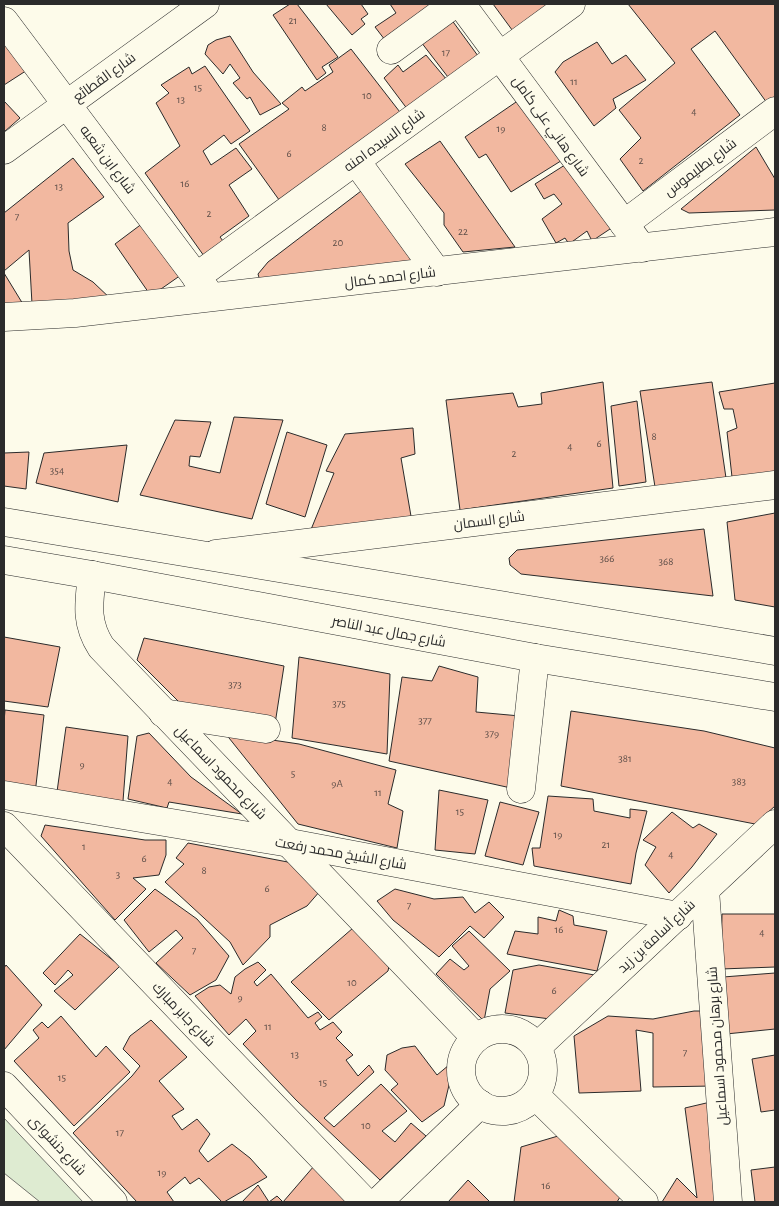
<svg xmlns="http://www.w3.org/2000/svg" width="779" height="1206" font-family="'Alegreya Sans',Cairo,sans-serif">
  <rect width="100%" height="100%" fill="#fdfbea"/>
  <path fill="#deebd1" stroke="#74746e" d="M4 1118 83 1202H40L4 1173Z"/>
  <g fill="#f2b8a0" stroke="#2b2b2b">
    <path d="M290 4H297L338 57 322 67 326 73 317 80 273 15Z"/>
    <path d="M326 4H361L368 14 361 19 365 24 352 35Z"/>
    <path d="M390 4H432L385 40 375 27 396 13Z"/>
    <path d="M493 4H567L518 38Z"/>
    <path d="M628 4H775V96L767 103 715 31 691 49 740 115 643 191 620 159 641 138 619 110 675 63Z"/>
    <path d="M451 19 481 60 451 81 421 42Z"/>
    <path d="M4 24 35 65 4 85Z"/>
    <path d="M230 36 253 72 281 104 260 115 250 97 247 99 233 83 240 78 230 64 223 74 205 54 208 45 216 40Z"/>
    <path d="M597 42 612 64 626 55 646 80 613 99 616 108 594 126 555 72 563 62Z"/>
    <path d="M351 49 403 116 282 204 239 144 289 109 282 103 302 87 305 91 333 72 329 65Z"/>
    <path d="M426 55 447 80 408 110 384 78 398 65 403 72Z"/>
    <path d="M205 66 250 131 231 144 224 135 203 151 211 165 236 148 252 169 229 185 249 216 220 237 229 249 209 263 145 173 180 146 156 103 169 93 161 85 189 67 192 74Z"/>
    <path d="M519 100 564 159 511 192 486 154 479 158 465 137Z"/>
    <path d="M4 101 20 118 4 132Z"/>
    <path d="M440 141 515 247 463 252 444 225V213L405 164Z"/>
    <path d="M756 147 775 179V210L689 213 681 209Z"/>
    <path d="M73 158 104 197 68 223 69 251 73 270 93 282 113 301 32 304 29 250 4 271V213Z"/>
    <path d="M568 163 613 227 592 241 587 231 569 244 565 238 556 243 542 219 562 204 554 194 544 199 535 184Z"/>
    <path d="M365 188 421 261 260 281 258 274 268 262Z"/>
    <path d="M143 223 181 275 151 296 115 244Z"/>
    <path d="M4 273 29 314H4Z"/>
    <path d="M603 382 613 488 460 510 446 400 513 393 518 407 542 404 541 393Z"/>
    <path d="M712 382 726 478 655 487 640 391Z"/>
    <path d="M775 383V472L732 477 727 432 737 428 733 409H724L719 392Z"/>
    <path d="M637 401 646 482 619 486 611 406Z"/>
    <path d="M234 417 283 420 252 519 140 495 175 420 211 422 200 457 190 456 189 466 220 473Z"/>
    <path d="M413 428 415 454 401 458 412 522 310 532 334 473 326 471 345 434Z"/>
    <path d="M287 432 327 445 305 517 266 504Z"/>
    <path d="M127 445 118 502 36 483 44 453Z"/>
    <path d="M29 452 26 489 4 486V453Z"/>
    <path d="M775 513V607L735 600 727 522Z"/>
    <path d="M704 529 713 596 521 574 510 565 509 558 517 550Z"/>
    <path d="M4 637 60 647 48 707 4 701Z"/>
    <path d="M144 638 284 666 275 724 185 708 137 660Z"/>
    <path d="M299 657 390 674 387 754 292 738Z"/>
    <path d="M439 666 478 677 476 712 520 716 511 788 389 761 402 677 432 681Z"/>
    <path d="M5 710 44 715 35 794 4 789V722Z"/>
    <path d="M571 711 704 731 775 748V806L755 824 561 786Z"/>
    <path d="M66 727 128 736 123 801 56 799Z"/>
    <path d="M149 733 191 777 242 814 169 802 167 808 128 799 137 736Z"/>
    <path d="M225 733 299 744 396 770 388 804 403 811 397 848 298 824Z"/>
    <path d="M439 790 488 800 475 854 435 850Z"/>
    <path d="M548 796 593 799 594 811 630 818V809L647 811 636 853 631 884 534 866 532 848H540Z"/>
    <path d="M500 802 539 812 523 865 485 856Z"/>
    <path d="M672 812 693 828 699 824 717 834 692 867 669 893 645 865 656 847 643 840Z"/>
    <path d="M45 825 145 840H166V855L159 875 133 878 146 889 115 920 41 836Z"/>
    <path d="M188 843 293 863 320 891 307 906 270 925V937L243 965 230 942 165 882 184 864 176 858Z"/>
    <path d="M155 889 197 919 229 956 216 980 190 995 156 963 183 938 176 930 149 952 124 920Z"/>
    <path d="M395 889 434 899 463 897 475 913 489 902 504 917 484 938 470 926 439 957 393 920 377 901Z"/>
    <path d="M775 909V967L721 969 722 914H775Z"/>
    <path d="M559 910 573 916 574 925 607 931 597 971 507 954 515 931 538 934V917L556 921Z"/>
    <path d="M353 928 390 961 388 971 329 1020 291 982Z"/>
    <path d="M469 931 510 971 490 989 484 1021 436 974 450 959 464 970 469 966 452 946Z"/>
    <path d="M80 934 120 966 75 1010 54 991 73 975 68 970 55 985 43 973Z"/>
    <path d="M258 962 266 970 254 982 257 986 271 974 308 1018 318 1012 322 1017 315 1023 320 1030 333 1022 342 1032 336 1038 353 1055 346 1060 358 1076 369 1065 374 1072 324 1118 334 1127 381 1084 407 1111 382 1131 395 1142 411 1123 426 1136 380 1180 296 1100 243 1044 256 1031 246 1019 229 1035 195 996 209 987 220 985 231 994 235 977 245 969Z"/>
    <path d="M6 965 42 1005 4 1050V968Z"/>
    <path d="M539 965 600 976 550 1019 505 1013 513 970Z"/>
    <path d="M775 973V1029L726 1034 723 977Z"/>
    <path d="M694 1011H710L713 1086 653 1087V1033L636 1030 641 1091 579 1093 574 1036 608 1016 653 1019Z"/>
    <path d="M61 1016 96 1057 106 1046 130 1072 74 1126 14 1061 39 1038 33 1030 42 1022 48 1028Z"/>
    <path d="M151 1020 187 1057 159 1081 184 1109 172 1116 182 1130 197 1119 210 1134 199 1151 208 1162 232 1144 250 1158 267 1177 224 1202H222L199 1178 190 1184 185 1177 167 1192 174 1202H137L73 1133 132 1076 140 1066 123 1049 130 1036Z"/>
    <path d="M415 1046 437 1075 455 1060 444 1106 422 1122 391 1090 398 1084 385 1070 387 1055 402 1048Z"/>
    <path d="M775 1055V1110L761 1112 752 1059Z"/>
    <path d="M719 1100 723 1202H662L677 1178 697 1198 685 1108Z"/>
    <path d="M558 1136 620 1197 617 1202H514L521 1147Z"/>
    <path d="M314 1166 350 1202H242L258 1185 269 1202 277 1196 283 1202Z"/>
    <path d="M775 1167V1202H755L751 1170Z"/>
    <path d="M468 1180 490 1202H448Z"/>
  </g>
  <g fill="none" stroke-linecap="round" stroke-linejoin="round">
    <g stroke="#2b2b2b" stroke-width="29">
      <g id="street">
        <path d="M461 4 642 248"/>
        <path d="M4 21 206 290"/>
        <path d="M391 50 454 4"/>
        <path d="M4 150 205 4"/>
        <path d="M356 161 437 272"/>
        <path d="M624 224 775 111"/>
        <path d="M196 277 571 4"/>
        <path d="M216 554 775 485"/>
        <path d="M92 575C89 603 85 622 101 647L476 1038"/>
        <path d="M163 713 266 729"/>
        <path d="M521 789 535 658"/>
        <path d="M4 795 290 843 678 916"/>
        <path d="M4 826 365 1202"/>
        <path d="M705 890 728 1202"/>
        <circle cx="502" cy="1070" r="41"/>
        <path d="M537 1047 775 824"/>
        <path d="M4 1086 113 1202"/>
        <path d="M535 1095 644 1202"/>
        <path d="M378 1202 480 1104"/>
      </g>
    </g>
    <g stroke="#2b2b2b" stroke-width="29">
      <path id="secondary" d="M4 317 75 313 775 232"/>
    </g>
    <g stroke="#2b2b2b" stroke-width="29">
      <g id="primary">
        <path d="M4 522 775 651"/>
        <path d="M4 560 92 575 535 658 775 697"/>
      </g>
    </g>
    <use href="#street" stroke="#fdfbea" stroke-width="28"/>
    <use href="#secondary" stroke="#fdfbea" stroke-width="28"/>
    <use href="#primary" stroke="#fdfbea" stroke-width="28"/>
  </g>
  <g text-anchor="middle" stroke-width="4" stroke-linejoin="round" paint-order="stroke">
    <g font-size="11" fill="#5d4e48">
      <text x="293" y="24">21</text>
      <text x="446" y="56">17</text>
      <text x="574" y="85">11</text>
      <text x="198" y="91">15</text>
      <text x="367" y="99">10</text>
      <text x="181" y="103">13</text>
      <text x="694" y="115">4</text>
      <text x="324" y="131">8</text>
      <text x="501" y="132">19</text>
      <text x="289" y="157">6</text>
      <text x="641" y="164">2</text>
      <text x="185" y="187">16</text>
      <text x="59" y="190">13</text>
      <text x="209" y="217">2</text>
      <text x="17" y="220">7</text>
      <text x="463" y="235">22</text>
      <text x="338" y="246">20</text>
      <text x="654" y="440">8</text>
      <text x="599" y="447">6</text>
      <text x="570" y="450">4</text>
      <text x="514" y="457">2</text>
      <text x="57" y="474">354</text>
      <text x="607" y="562">366</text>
      <text x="666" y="565">368</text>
      <text x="235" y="688">373</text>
      <text x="339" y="707">375</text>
      <text x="425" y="724">377</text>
      <text x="492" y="737">379</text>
      <text x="625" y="762">381</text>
      <text x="82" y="768">9</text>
      <text x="293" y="777">5</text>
      <text x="170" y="785">4</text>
      <text x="739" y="785">383</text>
      <text x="337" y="787">9A</text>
      <text x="378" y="796">11</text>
      <text x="460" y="815">15</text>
      <text x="558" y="838">19</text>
      <text x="606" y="848">21</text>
      <text x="84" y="850">1</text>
      <text x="671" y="858">4</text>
      <text x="144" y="862">6</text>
      <text x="204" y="874">8</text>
      <text x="118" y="878">3</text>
      <text x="267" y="892">6</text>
      <text x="409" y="909">7</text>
      <text x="559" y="933">16</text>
      <text x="762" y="936">4</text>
      <text x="194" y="954">7</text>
      <text x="352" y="986">10</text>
      <text x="554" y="994">6</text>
      <text x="240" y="1001">9</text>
      <text x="268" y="1030">11</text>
      <text x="685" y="1056">7</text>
      <text x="295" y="1058">13</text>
      <text x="62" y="1081">15</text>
      <text x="323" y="1086">15</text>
      <text x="366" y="1129">10</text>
      <text x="120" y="1136">17</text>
      <text x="162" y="1176">19</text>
      <text x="546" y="1189">16</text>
    </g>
    <g font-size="14" fill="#2b2b2b" stroke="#fdfbea">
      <text transform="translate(104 77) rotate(-36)" y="5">شارع القطائع</text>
      <text transform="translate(551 126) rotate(54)" y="5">شارع هاني على كامل</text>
      <text transform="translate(384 140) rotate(-36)" y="5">شارع السيده امنه</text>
      <text transform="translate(108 159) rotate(53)" y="5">شارع ابن شعبه</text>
      <text transform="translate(700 167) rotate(-37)" y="5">شارع بطليموس</text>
      <text transform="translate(390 277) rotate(-7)" y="5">شارع احمد كمال</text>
      <text transform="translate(489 520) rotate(-7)" y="5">شارع السمان</text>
      <text transform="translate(389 631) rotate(11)" y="5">شارع جمال عبد الناصر</text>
      <text transform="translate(221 772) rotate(46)" y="5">شارع محمود اسماعيل</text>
      <text transform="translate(341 853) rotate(10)" y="5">شارع الشيخ محمد رفعت</text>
      <text transform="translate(656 936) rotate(-43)" y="5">شارع أسامة بن زيد</text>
      <text transform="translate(184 1014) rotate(46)" y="5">شارع جابر مبارك</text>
      <text transform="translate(717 1046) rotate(-94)" y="5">شارع برهان محمود اسماعيل</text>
      <text transform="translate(58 1145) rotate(47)" y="5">شارع دنشواى</text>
    </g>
  </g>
  <rect width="779" height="1206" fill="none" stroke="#2b2b2b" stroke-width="10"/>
</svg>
